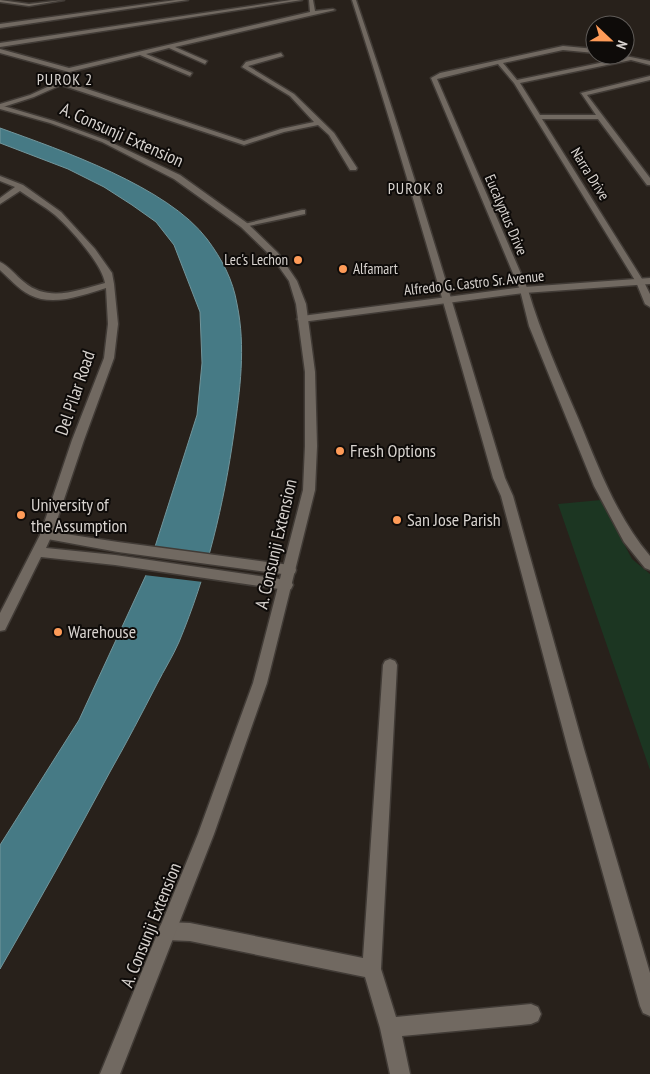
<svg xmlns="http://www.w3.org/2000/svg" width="650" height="1074" font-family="'PT Sans Narrow',sans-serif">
  <rect width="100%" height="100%" fill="#28211b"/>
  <path fill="#1c3622" d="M601 500 632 559 650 574V770L558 504Z"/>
  <path fill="#467a85" stroke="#72959b" d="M0 128C61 150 168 187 207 239 222 259 233 280 237 304 246 347 240 390 234 433 224 504 207 575 179 642 173 656 164 670 157 684 142 713 127 742 111 770 75 837 38 903 0 969V845L79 720 146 575 197 415 202 363 200 312 174 245 156 222 132 205 104 187 68 169 0 143Z"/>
  <path fill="#28211b" d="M150 556 210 563 203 582 144 575Z"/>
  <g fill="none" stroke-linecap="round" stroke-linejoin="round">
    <g stroke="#413b36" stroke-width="3">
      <path id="pedestrian" d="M46 531 118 542 290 565 295 567 296 570 295 573 290 575 118 552 42 538 40 535 42 532Z"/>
    </g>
    <g stroke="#413b36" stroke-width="3">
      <g id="minor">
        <path d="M0 0 29 4 64 0 29 6 0 2Z"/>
        <path d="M176 0H188L0 28V24Z"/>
        <path d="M291 0H302L0 47V43Z"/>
        <path d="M309 0H313L315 11 333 9 335 10 175 47 207 61 205 64 169 48 146 54 192 73 190 76 140 55 69 72 0 53V49L69 68 310 12Z"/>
        <path d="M352 0H356C410 158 457 318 505 478L513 496 584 749 650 973V1016L643 1013 640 1006 568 749 501 496 493 478C448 318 403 158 352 0Z"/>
        <path d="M563 46 595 49V53L563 50 503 63 517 80 624 58 621 55 650 61V65L631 60 520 83 540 115H596L581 93 650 76V80L587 95 650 178V185H647L598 119H542L644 282 650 294V307L645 304 636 282 514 83 498 64 437 79 528 290C541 334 560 376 578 418 598 466 616 516 650 556V570L645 568 624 542 594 486 529 326 520 290 431 78 440 73Z"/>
        <path d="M281 53 283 56 248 66 294 94 334 133 357 168 356 170H350L329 135 318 125 284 132 244 145 61 85 34 97 0 108V104L30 95 69 77 72 79 66 82 244 141 281 129 314 122 290 96 242 67 246 62Z"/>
        <path d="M0 176 23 185 61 212 95 249 112 273 114 284 118 324 114 358 84 440 52 535 50 538H42L40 535 72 440 104 358 108 324 106 288C83 295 53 307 30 295 18 289 9 278 0 270V262C9 266 16 276 24 282 49 303 77 290 105 283 102 264 70 228 55 215 44 206 31 199 20 191L0 204V198L15 187 0 181Z"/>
        <path d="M302 210H305V214L244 227 240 225Z"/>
        <path d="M390 659 395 661 397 665 381 969 396 1017 531 1004 538 1007 541 1014 538 1021 531 1024 402 1036 410 1074H390L380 1028 365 977 190 941 167 940 161 937 158 931 161 925 167 922 190 923 363 958 383 665 385 661Z"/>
      </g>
    </g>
    <g stroke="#413b36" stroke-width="3">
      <g id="tertiary">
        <path d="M650 278V284L524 293 302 322 297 319 302 316 524 287Z"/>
        <path d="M46 531 50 532 52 535 46 548 115 555 286 580 291 581 293 585 291 589 286 590 115 565 41 557 5 630 0 631V613L40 535 42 532Z"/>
      </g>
    </g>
    <g stroke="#413b36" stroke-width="3">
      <path id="secondary" d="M0 105 54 121 106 140 180 175 247 223 278 253 297 281 306 304 315 372 317 446 315 490 267 683 214 834 120 1074H100L198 834 253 683 303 490 305 446V372L296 304 289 281 272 257 241 227 174 179 102 142 50 123 0 109Z"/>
    </g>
    <use href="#pedestrian" fill="#716961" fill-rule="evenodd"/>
    <use href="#minor" fill="#716961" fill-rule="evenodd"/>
    <use href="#tertiary" fill="#716961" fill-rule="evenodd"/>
    <use href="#secondary" fill="#716961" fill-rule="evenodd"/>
  </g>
  <g fill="#fe9b58" stroke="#0e0b09" stroke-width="2">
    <circle cx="298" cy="260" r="5"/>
    <circle cx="343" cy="269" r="5"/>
    <circle cx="340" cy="451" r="5"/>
    <circle cx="21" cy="515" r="5"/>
    <circle cx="397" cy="520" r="5"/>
    <circle cx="58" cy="632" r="5"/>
  </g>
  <g text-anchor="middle" stroke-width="4" stroke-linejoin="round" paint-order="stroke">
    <g font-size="15" fill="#d8d3cf" stroke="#0e0b09">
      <text transform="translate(590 174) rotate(58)" y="5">Narra Drive</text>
      <text transform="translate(506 215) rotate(67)" y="5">Eucalyptus Drive</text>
      <text transform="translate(474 283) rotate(-6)" y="5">Alfredo G. Castro Sr. Avenue</text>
    </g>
    <g font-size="15" fill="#d8d3cf" stroke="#0e0b09" text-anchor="end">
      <text x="288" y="265">Lec's Lechon</text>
      <text x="353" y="274" text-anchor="start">Alfamart</text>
    </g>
    <g font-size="16" letter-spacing="1" fill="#d8d3cf" stroke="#0e0b09">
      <text x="65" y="85">PUROK 2</text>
      <text x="416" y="194">PUROK 8</text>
    </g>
    <g font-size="18" fill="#d8d3cf" stroke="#0e0b09">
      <text transform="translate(122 135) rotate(24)" y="6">A. Consunji Extension</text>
      <text transform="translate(75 393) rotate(-71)" y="6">Del Pilar Road</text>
      <text transform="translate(276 544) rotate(-77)" y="6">A. Consunji Extension</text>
      <text transform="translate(151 925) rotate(-68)" y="6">A. Consunji Extension</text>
    </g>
    <g font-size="18" fill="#d8d3cf" stroke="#0e0b09" text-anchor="start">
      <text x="350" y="457">Fresh Options</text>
      <text x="31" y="511">University of<tspan x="31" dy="21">the Assumption</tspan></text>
      <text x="407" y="526">San Jose Parish</text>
      <text x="68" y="638">Warehouse</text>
    </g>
  </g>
  <g transform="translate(610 40) rotate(112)"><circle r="24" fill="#0e0b09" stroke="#5f5b58"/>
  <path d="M0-4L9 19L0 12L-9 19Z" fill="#fe9b58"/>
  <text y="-8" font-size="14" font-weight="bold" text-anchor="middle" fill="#d8d3cf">N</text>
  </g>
</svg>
